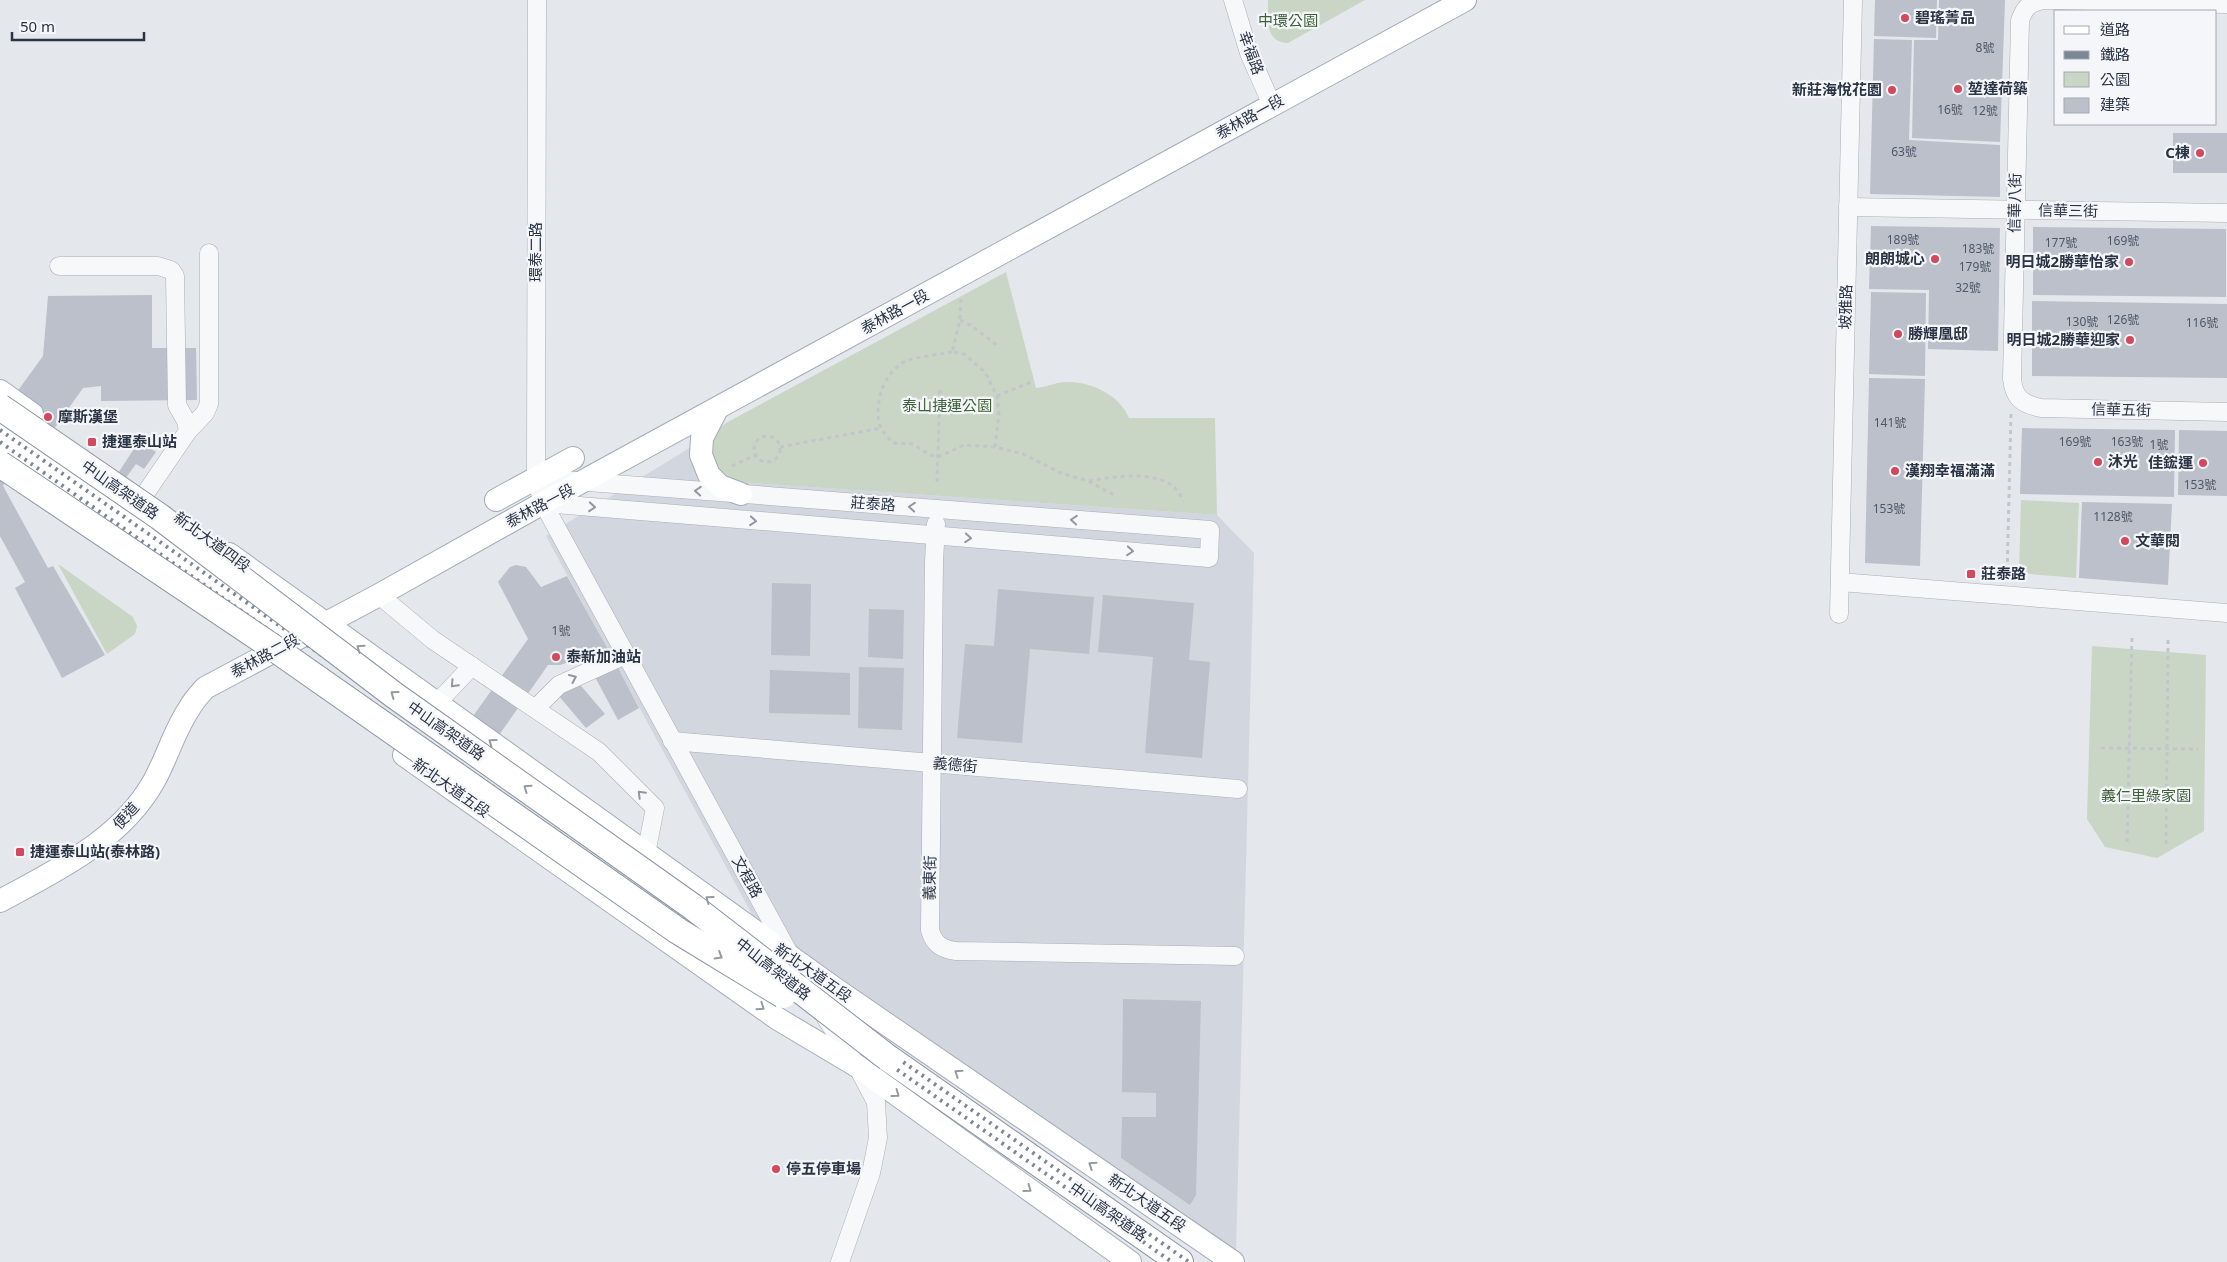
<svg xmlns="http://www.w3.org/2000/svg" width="2227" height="1262" font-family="'Noto Sans','Noto Sans TC',sans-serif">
  <rect width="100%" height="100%" fill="#e4e7ec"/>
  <path fill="#d2d6de" d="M714 433 738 482 1217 515 1254 553 1236 1251 754 918 546 536Z"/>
  <g fill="#c9d6c5">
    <path d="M1268 0H1365L1288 43C1264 42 1268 18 1268 0Z"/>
    <path d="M1006 272 1036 388C1047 387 1056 382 1067 382 1090 381 1120 395 1129 418H1215L1217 515 738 482C718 475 699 455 714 433 716 429 723 426 726 423Z"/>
    <path d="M2021 500 2079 503 2076 578 2019 573Z"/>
    <path d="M58 564 133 617 137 626 135 634 107 654Z"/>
    <path d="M2092 646 2206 655 2204 831 2157 858 2105 847 2087 819Z"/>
  </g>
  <g fill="#bbc0ca">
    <path d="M1875 0H1937L1936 38 1874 36Z"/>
    <path d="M1939 0H2005L2000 142 1912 138 1914 40H1938Z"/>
    <path d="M1874 39 1912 40 1909 140 2000 145V197L1870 194Z"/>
    <rect x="2173" y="133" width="54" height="40"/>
    <path d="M1871 226 2000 228 1998 351 1928 349 1929 290 1869 289Z"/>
    <path d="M2033 227 2226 229V297L2033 295Z"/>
    <path d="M1871 292 1926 293 1925 376 1869 374Z"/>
    <path d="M152 295V348H196L197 400 101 401V386L83 388 51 433 115 478 139 441 156 452 144 469 136 464 122 483 8 479 3 486 48 568 53 566 105 655 62 678 15 588 25 582 0 536V397L9 403 43 356 48 296Z"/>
    <path d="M2032 301 2227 304V378L2032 376Z"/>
    <path d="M1869 378 1925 379 1920 566 1865 563Z"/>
    <path d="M2022 428 2175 430 2174 497 2020 494Z"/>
    <path d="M2179 430 2227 431V496L2178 495Z"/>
    <path d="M2082 502 2172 504 2168 585 2079 578Z"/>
    <path d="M516 565 526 567 541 587 567 576 610 653 589 667 580 649 569 662 560 665H548L497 738 471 719 528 639 498 582 510 567Z"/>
    <path d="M772 583 811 584 810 656 771 655Z"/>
    <path d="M998 589 1094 597 1089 654 1030 649 1022 743 957 738 965 644 994 646Z"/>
    <path d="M1103 595 1194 603 1189 660 1210 662 1202 758 1145 753 1153 657 1098 652Z"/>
    <path d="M869 609 904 610 903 659 868 657Z"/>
    <path d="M617 666 639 708 618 720 595 677Z"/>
    <path d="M859 667 904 668 902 730 858 728Z"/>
    <path d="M770 670 850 673V715L769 713Z"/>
    <path d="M576 680 605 714 586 728 558 695Z"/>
    <path d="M1123 999 1201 1001 1196 1195 1190 1205 1121 1158 1122 1117H1156V1093L1122 1092Z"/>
  </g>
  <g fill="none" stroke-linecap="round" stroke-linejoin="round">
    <g stroke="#a9aeb7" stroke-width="19">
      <g id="minor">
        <path d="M537 0 536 478 543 503 790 955"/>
        <path d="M1233 0 1249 53 1272 105"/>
        <path d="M2227 4 2043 0C2029 3 2024 8 2020 21L2012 379C2014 398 2022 404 2041 408L2227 412"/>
        <path d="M1848 207 2227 213"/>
        <path d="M59 266H158L171 270 175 276 177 405 186 421 188 431 145 494"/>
        <path d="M188 431 205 413 209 404V253"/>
        <path d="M536 478 1210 530 1209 558 543 503"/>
        <path d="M936 524 934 562 930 930C934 944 941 949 956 951L1235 956"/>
        <path d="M1840 582 2227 613"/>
        <path d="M379 595 433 640 599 752 655 808 646 854"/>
        <path d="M1839 614 1853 0"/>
        <path d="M437 703 472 666"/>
        <path d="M536 708 559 685 625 655"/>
        <path d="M672 741 1238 789"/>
        <path d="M824 1015 857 1066 876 1102 878 1138 871 1173 840 1262"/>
      </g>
    </g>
    <g stroke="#a3abb8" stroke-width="24">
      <g id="major">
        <path d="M0 391 32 414"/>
        <path d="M717 409 702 438 701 455 709 475 720 486 741 494"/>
        <path d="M496 500 573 458"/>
        <path d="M229 554 834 988 1233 1262"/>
        <path d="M404 755 778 1019 857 1066 1130 1262"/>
        <path d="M0 901C57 870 121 840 154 781 167 758 174 731 189 709 193 701 200 694 205 688L379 595 543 503 1465 0"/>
      </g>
    </g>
    <g stroke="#8b94a3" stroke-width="28">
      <g id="highway">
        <path d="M0 436 269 624 299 625 325 624"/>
        <path d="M888 1058 1180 1262"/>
      </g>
    </g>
    <g stroke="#c2c5cb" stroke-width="3" stroke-dasharray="4 4" stroke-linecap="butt">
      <path d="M961 299 960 320 952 352 964 354 985 372 997 396 999 414 995 447"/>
      <path d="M960 320 972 326 998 346"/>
      <path d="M952 352C937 355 919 356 906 361 884 371 872 406 881 428 883 433 889 438 893 443L913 444 930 455 938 457 964 445 995 447 1023 454 1061 473 1088 481 1116 496"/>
      <path d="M997 396 1031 382"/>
      <circle cx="767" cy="449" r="13"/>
      <path d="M780 447 881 428"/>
      <path d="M732 466 755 455"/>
      <path d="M1089 481C1112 477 1151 470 1173 486 1177 489 1181 497 1184 501"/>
      <path d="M937 482 940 387"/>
      <path d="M2007 578 2011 414"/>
      <path d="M2101 748 2198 749"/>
      <path d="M2127 842 2132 636"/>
      <path d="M2166 844 2168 639"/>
    </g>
    <use href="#minor" stroke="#f7f8fa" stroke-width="18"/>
    <use href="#major" stroke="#fff" stroke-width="22"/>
    <use href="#highway" stroke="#fff" stroke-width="26"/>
    <g stroke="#7d8696" stroke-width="4" stroke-dasharray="2.5 5" stroke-linecap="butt">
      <path d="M0 430 1189 1262"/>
      <path d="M0 442 1172 1262"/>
    </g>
    <g stroke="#8b94a3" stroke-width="28" stroke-linecap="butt">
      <g id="highway-bridge">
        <path d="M0 407 160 517 394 695 693 907 888 1058"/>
        <path d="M0 464 271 646 678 931 783 995"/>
      </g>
    </g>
    <use href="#highway-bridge" stroke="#fff" stroke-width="26"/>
  </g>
  <defs><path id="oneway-chevron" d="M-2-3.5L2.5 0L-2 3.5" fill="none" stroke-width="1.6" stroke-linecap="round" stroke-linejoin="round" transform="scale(1.25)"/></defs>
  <g stroke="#9196a0">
    <use href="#oneway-chevron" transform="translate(698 491) rotate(-176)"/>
    <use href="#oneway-chevron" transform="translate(592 507) rotate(5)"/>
    <use href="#oneway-chevron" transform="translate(912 507) rotate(-176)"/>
    <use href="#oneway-chevron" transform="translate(1074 520) rotate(-176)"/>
    <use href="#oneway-chevron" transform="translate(753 521) rotate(5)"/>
    <use href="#oneway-chevron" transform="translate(968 538) rotate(4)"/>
    <use href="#oneway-chevron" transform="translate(1130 551) rotate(5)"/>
    <use href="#oneway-chevron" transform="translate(573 678) rotate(-24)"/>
    <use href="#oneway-chevron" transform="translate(454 684) rotate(133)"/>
    <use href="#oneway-chevron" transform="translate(641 794) rotate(-135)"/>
  </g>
  <g stroke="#959aa2">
    <use href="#oneway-chevron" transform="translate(360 648) rotate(-145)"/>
    <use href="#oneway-chevron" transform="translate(394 694) rotate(-144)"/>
    <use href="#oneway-chevron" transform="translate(492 742) rotate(-144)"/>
    <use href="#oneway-chevron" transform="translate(527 788) rotate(-145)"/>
    <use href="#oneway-chevron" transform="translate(709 899) rotate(-144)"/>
    <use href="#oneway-chevron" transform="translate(719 956) rotate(31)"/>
    <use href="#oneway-chevron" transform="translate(761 1007) rotate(35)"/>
    <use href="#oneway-chevron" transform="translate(958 1073) rotate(-146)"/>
    <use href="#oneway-chevron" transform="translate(896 1094) rotate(36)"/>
    <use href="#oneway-chevron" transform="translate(1092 1165) rotate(-146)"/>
    <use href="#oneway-chevron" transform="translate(1028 1189) rotate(36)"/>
  </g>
  <g fill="#d1495b" stroke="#f4f6f9" stroke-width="2">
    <circle cx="1905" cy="18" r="5"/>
    <circle cx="1958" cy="89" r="5"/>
    <circle cx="1892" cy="90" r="5"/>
    <circle cx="2200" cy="153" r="5"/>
    <circle cx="1935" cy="259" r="5"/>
    <circle cx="2129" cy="262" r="5"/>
    <circle cx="1898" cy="334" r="5"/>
    <circle cx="2130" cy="340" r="5"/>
    <circle cx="48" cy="417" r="5"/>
    <rect x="87" y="437" width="10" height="10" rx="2.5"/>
    <circle cx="2098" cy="462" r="5"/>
    <circle cx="2203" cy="463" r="5"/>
    <circle cx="1895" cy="471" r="5"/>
    <circle cx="2125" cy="541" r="5"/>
    <rect x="1966" y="569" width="10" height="10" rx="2.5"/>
    <circle cx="556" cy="657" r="5"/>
    <rect x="15" y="847" width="10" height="10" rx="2.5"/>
    <circle cx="776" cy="1169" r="5"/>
  </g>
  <g text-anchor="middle" stroke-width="4.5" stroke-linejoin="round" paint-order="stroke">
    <g font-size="12" fill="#4f5766">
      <text x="1985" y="52">8號</text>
      <text x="1950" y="114">16號</text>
      <text x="1985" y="115">12號</text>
      <text x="1904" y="156">63號</text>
      <text x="1903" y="244">189號</text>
      <text x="2123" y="245">169號</text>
      <text x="2061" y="247">177號</text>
      <text x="1978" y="253">183號</text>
      <text x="1975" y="271">179號</text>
      <text x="1968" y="292">32號</text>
      <text x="2123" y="324">126號</text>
      <text x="2082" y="326">130號</text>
      <text x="2202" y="327">116號</text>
      <text x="1890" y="427">141號</text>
      <text x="2075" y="446">169號</text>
      <text x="2127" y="446">163號</text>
      <text x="2159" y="449">1號</text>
      <text x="2200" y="489">153號</text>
      <text x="1889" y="513">153號</text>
      <text x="2113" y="521">1128號</text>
      <text x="561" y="635">1號</text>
    </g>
    <g font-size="15" font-weight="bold" fill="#2b3445" stroke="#f4f6f9" text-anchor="start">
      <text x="1915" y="23">碧瑤菁品</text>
      <text x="1968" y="94">堃達荷築</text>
      <text x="1882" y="95" text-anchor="end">新莊海悅花園</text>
      <text x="2190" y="158" text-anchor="end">C棟</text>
      <text x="1925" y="264" text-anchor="end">朗朗城心</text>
      <text x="2119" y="267" text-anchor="end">明日城2勝華怡家</text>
      <text x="1908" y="339">勝輝凰邸</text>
      <text x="2120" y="345" text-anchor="end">明日城2勝華迎家</text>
      <text x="58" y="422">摩斯漢堡</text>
      <text x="102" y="447">捷運泰山站</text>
      <text x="2108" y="467">沐光</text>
      <text x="2193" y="468" text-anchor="end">佳鋐運</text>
      <text x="1905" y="476">漢翔幸福滿滿</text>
      <text x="2135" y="546">文華閱</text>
      <text x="1981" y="579">莊泰路</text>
      <text x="566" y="662">泰新加油站</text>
      <text x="30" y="857">捷運泰山站(泰林路)</text>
      <text x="786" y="1174">停五停車場</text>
    </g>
    <g font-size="15" fill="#3f6138" stroke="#f4f6f9">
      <text x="1288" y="26">中環公園</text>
      <text x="947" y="411">泰山捷運公園</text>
      <text x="2146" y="801">義仁里綠家園</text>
    </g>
    <g font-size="15" fill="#2b3445" stroke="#f4f6f9">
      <text transform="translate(1251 53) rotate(70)" y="5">幸福路</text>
      <text transform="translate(1250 117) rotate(-29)" y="5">泰林路一段</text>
      <text transform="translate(2015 203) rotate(-89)" y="5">信華八街</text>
      <text transform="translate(2068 211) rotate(1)" y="5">信華三街</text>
      <text transform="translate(536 252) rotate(-90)" y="5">環泰二路</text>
      <text transform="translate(1846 307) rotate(-89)" y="5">坡雅路</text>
      <text transform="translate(895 312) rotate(-29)" y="5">泰林路一段</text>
      <text transform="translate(2121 410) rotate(1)" y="5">信華五街</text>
      <text transform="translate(120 490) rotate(35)" y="5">中山高架道路</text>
      <text transform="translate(873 504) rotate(4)" y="5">莊泰路</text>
      <text transform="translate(540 506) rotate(-28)" y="5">泰林路一段</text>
      <text transform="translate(212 542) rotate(36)" y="5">新北大道四段</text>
      <text transform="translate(265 656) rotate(-28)" y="5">泰林路二段</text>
      <text transform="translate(446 731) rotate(35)" y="5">中山高架道路</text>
      <text transform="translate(955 765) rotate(5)" y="5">義德街</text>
      <text transform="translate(451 788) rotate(35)" y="5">新北大道五段</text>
      <text transform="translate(126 816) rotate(-48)" y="5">便道</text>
      <text transform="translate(747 877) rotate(61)" y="5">文程路</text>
      <text transform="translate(930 878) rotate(-89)" y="5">義東街</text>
      <text transform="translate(773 969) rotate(38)" y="5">中山高架道路</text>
      <text transform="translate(813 973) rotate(35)" y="5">新北大道五段</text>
      <text transform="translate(1147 1203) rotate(34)" y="5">新北大道五段</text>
      <text transform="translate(1108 1212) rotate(35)" y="5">中山高架道路</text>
    </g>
  </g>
  <rect x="2054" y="10" width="162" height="115" fill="#f4f6f9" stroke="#a4a8b1"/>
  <rect x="2064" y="26" width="25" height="8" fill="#ffffff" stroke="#a4a8b1"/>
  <text x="2100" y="35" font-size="15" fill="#2b3445">道路</text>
  <rect x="2064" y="51" width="25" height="8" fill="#7d8696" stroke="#a4a8b1"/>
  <text x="2100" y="60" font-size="15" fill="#2b3445">鐵路</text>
  <rect x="2064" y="72" width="25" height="15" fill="#c9d6c5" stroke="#a4a8b1"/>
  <text x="2100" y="85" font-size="15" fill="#2b3445">公園</text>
  <rect x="2064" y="98" width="25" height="15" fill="#bbc0ca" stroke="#a4a8b1"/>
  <text x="2100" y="110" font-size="15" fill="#2b3445">建築</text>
  <path d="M12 32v8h132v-8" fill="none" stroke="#2b3445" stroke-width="2.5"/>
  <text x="20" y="32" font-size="15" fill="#2b3445" stroke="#f4f6f9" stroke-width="4" paint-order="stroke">50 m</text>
</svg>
